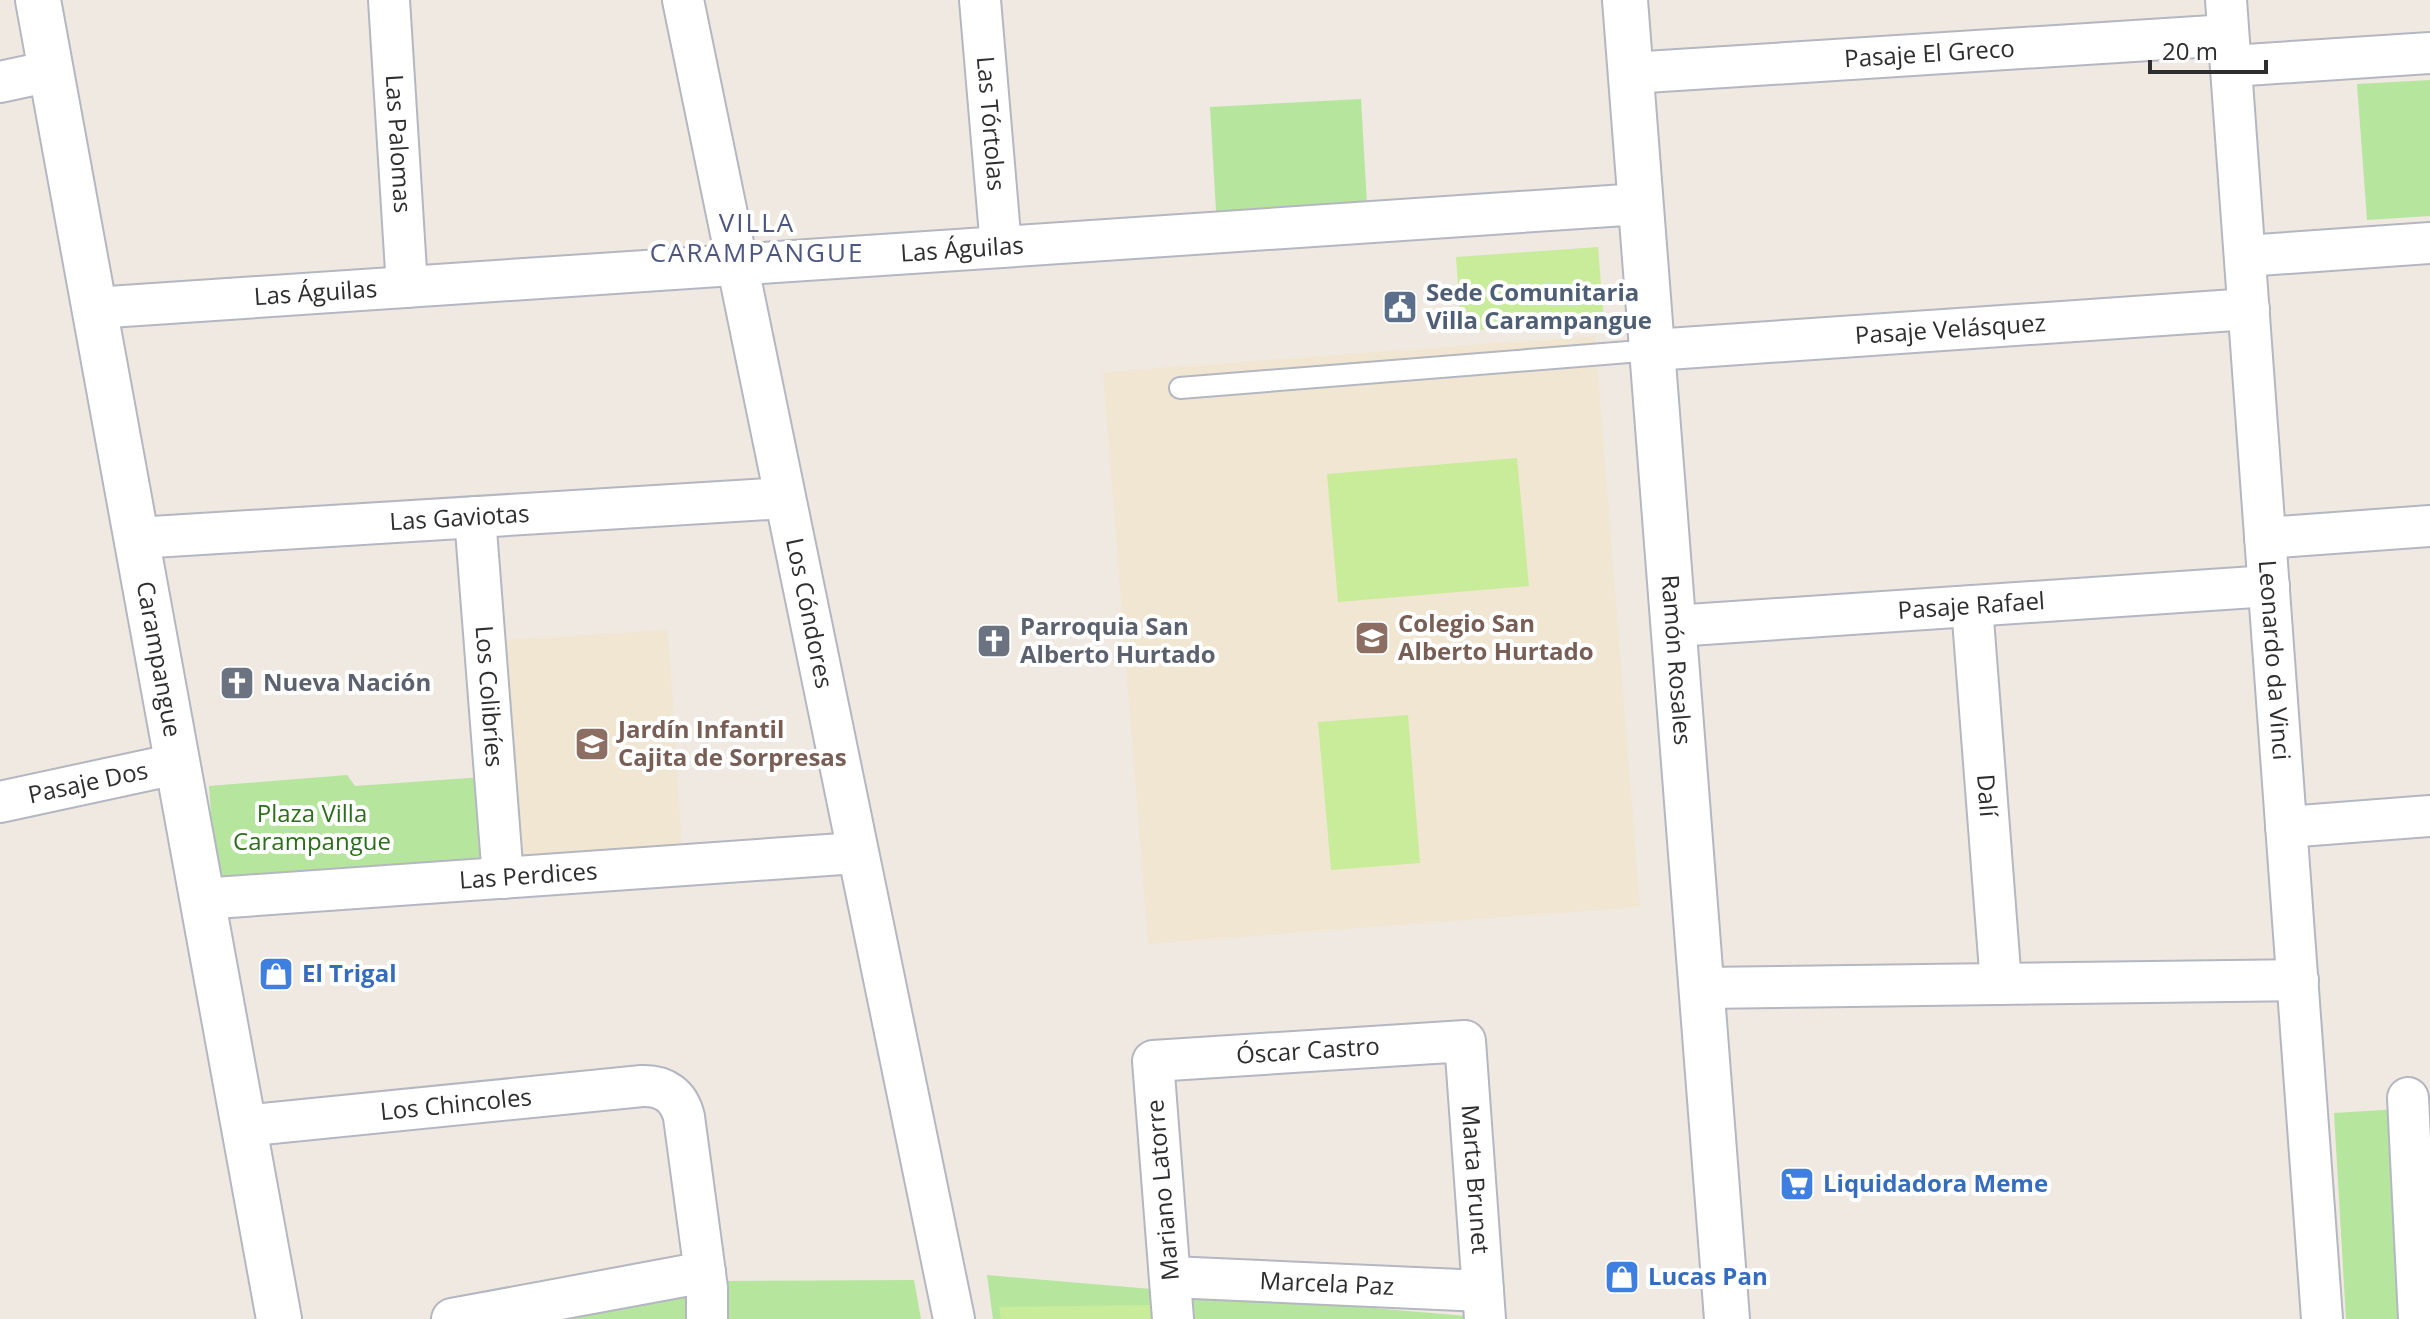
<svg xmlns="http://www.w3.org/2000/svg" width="2430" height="1319" font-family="'Open Sans',sans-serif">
  <rect width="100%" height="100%" fill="#efe9e1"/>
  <g fill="#f0e6d1">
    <path d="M1595 336 1640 907 1148 944 1103 372Z"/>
    <path d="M668 630 682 848 515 859 501 640Z"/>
  </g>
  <g fill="#b6e59e">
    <path d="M2430 80V216L2367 220 2357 84Z"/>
    <path d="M1361 99 1367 204 1216 211 1210 107Z"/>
    <path d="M347 775 355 786 483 777 489 865 216 886 209 786Z"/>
    <path d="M2398 1109 2410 1319H2346L2334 1113Z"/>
    <path d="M987 1275 1502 1319H993Z"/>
    <path d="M914 1280 921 1319H529L709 1281Z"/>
  </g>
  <g fill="#c9ec9a">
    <path d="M1598 247 1604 322 1461 331 1456 257Z"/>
    <path d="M1517 458 1529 586 1338 602 1327 474Z"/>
    <path d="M1408 715 1420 863 1331 870 1318 722Z"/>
    <path d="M1150 1305 1151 1319H1001L999 1307Z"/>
  </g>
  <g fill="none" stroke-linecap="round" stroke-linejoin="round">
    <g stroke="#b4b7c1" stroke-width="24">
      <path id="service" d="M1180 388 1653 350"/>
    </g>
    <g stroke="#b4b7c1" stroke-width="44">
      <g id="minor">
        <path id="s1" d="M389 0 407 287"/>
        <path id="s2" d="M683 0 954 1319"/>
        <path id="s3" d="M980 0 1001 247"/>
        <path id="s4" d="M2226 0 2322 1319"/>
        <path d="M2231 66 2430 53"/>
        <path id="s5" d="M1630 73 2228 35"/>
        <path d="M0 82 51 71"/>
        <path d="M2245 256 2430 243"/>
        <path id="s6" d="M94 308 1640 204"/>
        <path id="s7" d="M1653 350 2249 309"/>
        <path id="s8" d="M475 517 503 878"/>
        <path id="s9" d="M136 538 784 498"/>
        <path d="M2265 538 2430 526"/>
        <path id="s10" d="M1972 606 2001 984"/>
        <path id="s11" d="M1674 626 2269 586"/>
        <path id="s12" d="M0 802 176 764"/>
        <path d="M2286 827 2430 816"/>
        <path id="s13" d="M201 899 856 853"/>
        <path d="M1701 988 2298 980"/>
        <path d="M2408 1098 2419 1319"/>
        <path id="s14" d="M243 1126 642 1086C664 1085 679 1096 684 1117L707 1288V1319"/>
        <path id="s15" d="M1171 1277 1483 1291"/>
        <path d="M452 1319 705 1272"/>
        <path id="s16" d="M1173 1319 1153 1061 1465 1041 1485 1319"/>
      </g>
    </g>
    <g stroke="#b4b7c1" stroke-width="48">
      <g id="tertiary">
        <path id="s17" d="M38 0 279 1319"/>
        <path id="s18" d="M1625 0 1727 1319"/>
      </g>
    </g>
    <use href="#service" stroke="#fff" stroke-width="20"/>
    <use href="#minor" stroke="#fff" stroke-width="40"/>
    <use href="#tertiary" stroke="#fff" stroke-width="44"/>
  </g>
  <defs>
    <g id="civic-square" transform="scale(1.8)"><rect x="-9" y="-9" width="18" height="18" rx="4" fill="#5c6f8a" stroke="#fff"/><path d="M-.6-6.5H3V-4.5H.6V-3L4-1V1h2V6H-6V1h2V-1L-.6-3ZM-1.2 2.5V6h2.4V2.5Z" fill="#fff"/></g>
    <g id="school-square" transform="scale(1.8)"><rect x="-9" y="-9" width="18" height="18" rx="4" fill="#8d6e63" stroke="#fff"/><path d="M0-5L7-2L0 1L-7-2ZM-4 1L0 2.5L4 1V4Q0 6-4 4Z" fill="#fff"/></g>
    <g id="church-square" transform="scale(1.8)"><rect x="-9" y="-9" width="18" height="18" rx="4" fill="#6b7280" stroke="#fff"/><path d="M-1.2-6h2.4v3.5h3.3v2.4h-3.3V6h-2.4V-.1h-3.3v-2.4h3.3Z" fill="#fff"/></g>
    <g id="shop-square" transform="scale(1.8)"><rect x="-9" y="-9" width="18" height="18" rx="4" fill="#3f7fe0" stroke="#fff"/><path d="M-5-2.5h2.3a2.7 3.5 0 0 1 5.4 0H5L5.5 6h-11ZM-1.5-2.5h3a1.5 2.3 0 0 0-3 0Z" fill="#fff"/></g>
    <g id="supermarket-square" transform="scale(1.8)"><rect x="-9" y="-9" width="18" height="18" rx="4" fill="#3f7fe0" stroke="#fff"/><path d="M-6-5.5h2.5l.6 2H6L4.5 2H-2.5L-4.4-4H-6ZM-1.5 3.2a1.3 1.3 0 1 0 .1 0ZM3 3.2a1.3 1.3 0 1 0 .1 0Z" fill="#fff"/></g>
  </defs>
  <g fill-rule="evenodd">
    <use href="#civic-square" x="1400" y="307"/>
    <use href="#school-square" x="1372" y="638"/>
    <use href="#church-square" x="994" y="641"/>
    <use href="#church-square" x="237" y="683"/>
    <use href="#school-square" x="592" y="744"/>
    <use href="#shop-square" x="276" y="974"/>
    <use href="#supermarket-square" x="1797" y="1184"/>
    <use href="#shop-square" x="1622" y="1277"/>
  </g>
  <g text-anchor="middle" stroke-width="8" stroke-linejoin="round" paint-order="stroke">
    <g font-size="24" fill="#2e2e2e" stroke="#fff">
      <text dy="8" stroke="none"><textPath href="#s5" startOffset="300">Pasaje El Greco</textPath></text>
      <text dy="8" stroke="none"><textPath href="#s3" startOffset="124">Las Tórtolas</textPath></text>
      <text dy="8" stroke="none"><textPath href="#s1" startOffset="144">Las Palomas</textPath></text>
      <text dy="8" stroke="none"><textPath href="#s6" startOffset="870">Las Águilas</textPath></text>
      <text dy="8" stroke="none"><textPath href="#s6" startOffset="222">Las Águilas</textPath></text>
      <text dy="8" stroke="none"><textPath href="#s7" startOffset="298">Pasaje Velásquez</textPath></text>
      <text dy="8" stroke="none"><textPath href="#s9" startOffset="324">Las Gaviotas</textPath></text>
      <text dy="8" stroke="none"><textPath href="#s11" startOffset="298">Pasaje Rafael</textPath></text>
      <text dy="8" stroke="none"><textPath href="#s2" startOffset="626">Los Cóndores</textPath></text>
      <text dy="8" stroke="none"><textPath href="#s18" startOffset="662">Ramón Rosales</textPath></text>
      <text dy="8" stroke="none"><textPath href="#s4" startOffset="662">Leonardo da Vinci</textPath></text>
      <text dy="8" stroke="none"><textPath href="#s17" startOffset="670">Carampangue</textPath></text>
      <text dy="8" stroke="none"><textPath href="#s8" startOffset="180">Los Colibríes</textPath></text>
      <text dy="8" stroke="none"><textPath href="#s12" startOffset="90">Pasaje Dos</textPath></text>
      <text dy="8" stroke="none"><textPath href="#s10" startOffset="190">Dalí</textPath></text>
      <text dy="8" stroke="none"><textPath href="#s13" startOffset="328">Las Perdices</textPath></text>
      <text dy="8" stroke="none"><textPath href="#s16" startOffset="414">Óscar Castro</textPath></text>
      <text dy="8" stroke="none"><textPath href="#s14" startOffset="214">Los Chincoles</textPath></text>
      <text dy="8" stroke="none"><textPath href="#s16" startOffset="710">Marta Brunet</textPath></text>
      <text transform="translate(1163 1190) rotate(-95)" y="8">Mariano Latorre</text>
      <text dy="8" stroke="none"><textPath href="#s15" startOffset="156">Marcela Paz</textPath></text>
    </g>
    <g font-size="24" font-weight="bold" fill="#4e5e75" stroke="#fff" text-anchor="start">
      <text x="1426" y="301">Sede Comunitaria<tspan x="1426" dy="28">Villa Carampangue</tspan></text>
    </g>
    <g font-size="24" font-weight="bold" fill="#785e54" stroke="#fff" text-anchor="start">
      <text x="1398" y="632">Colegio San<tspan x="1398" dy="28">Alberto Hurtado</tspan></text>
      <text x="618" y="738">Jardín Infantil<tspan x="618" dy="28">Cajita de Sorpresas</tspan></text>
    </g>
    <g font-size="24" font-weight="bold" fill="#5b616d" stroke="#fff" text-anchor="start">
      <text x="1020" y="635">Parroquia San<tspan x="1020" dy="28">Alberto Hurtado</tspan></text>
      <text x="263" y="691">Nueva Nación</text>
    </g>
    <g font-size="24" fill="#2c6e1b" stroke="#fff">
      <text x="312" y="822">Plaza Villa<tspan x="312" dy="28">Carampangue</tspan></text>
    </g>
    <g font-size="24" font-weight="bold" fill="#366cbe" stroke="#fff" text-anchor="start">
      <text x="302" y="982">El Trigal</text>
      <text x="1823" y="1192">Liquidadora Meme</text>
      <text x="1648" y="1285">Lucas Pan</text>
    </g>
    <g font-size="26" letter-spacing="2" fill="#4d5680" stroke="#fff">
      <text x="757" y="232">VILLA<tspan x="757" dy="30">CARAMPANGUE</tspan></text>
    </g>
  </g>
  <path d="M2150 60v12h116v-12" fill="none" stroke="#2e2e2e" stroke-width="4"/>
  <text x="2162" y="60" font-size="24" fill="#2e2e2e" stroke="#ffffff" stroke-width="6" paint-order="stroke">20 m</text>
</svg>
